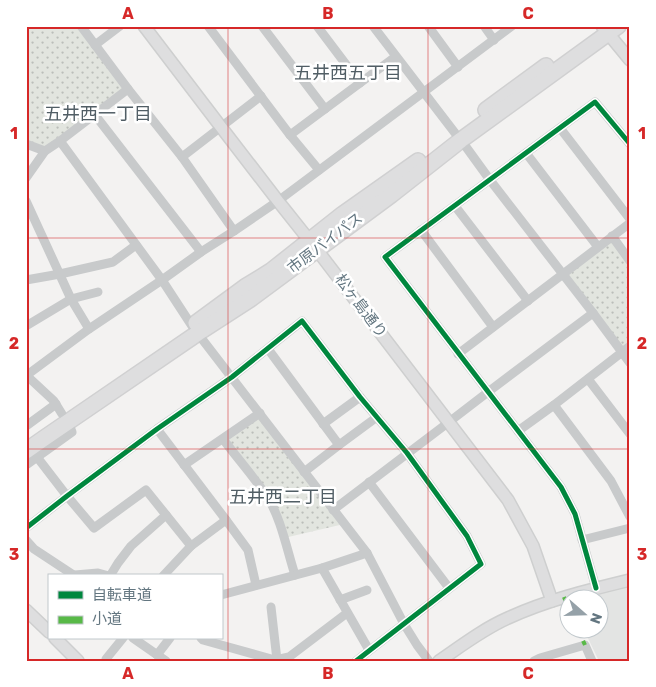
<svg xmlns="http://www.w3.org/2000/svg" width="656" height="687" font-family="Rubik,'Noto Sans JP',sans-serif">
  <defs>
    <pattern id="grass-dots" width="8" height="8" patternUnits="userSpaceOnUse" patternTransform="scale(1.25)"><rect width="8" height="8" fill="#e2e5df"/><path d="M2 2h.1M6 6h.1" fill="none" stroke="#bbbeba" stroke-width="1.8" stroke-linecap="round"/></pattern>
  </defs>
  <rect width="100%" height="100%" fill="#f3f2f1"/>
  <path fill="#e3e4e3" d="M630 586V661H599L584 630H598V600L579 599Z"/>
  <g fill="url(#grass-dots)">
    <path d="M26 26H76L122 86V90L45 147 26 140Z"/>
    <path d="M612 236 630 261V346L621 353 563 274Z"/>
    <path d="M260 413 344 524 284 538 275 513 223 439Z"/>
  </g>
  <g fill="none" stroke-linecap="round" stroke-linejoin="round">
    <g stroke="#cecfcf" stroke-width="14">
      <g id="secondary">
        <path d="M144 26 221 127 278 201 317 250 508 500 533 546 552 601"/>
        <path d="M602 26 630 60"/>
        <path d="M26 610 49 632"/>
        <path d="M55 638 78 661"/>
        <path d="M439 661C461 646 483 629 508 618 547 600 589 590 630 580"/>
      </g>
    </g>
    <g stroke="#d0d0d1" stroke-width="18">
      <g id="highway">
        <path d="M486 110 546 66"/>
        <path d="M196 323 245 287 271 271 343 214 418 161"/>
        <path d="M26 451 43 439 198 333 249 300 391 195 461 140 618 26"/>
      </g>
    </g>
    <g stroke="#c8cacb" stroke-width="9">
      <path d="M81 26 128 89 182 157 234 231"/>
      <path d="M208 26 290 135 319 170"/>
      <path d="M262 26 325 109"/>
      <path d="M317 26 360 83"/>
      <path d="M373 26 455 133"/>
      <path d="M428 26 458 67"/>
      <path d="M484 26 494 40"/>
      <path d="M95 45 120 26"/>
      <path d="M95 115 201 252"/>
      <path d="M560 128 630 219"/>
      <path d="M290 135 395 57"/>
      <path d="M461 140 490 180 593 313 630 363"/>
      <path d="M60 141 162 280 192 326 367 553 404 624 417 645 429 661"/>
      <path d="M26 144 45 151"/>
      <path d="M526 153 598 247"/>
      <path d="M182 157 261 96"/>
      <path d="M26 178 45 151 60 141 128 89"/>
      <path d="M26 201 71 299 89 329"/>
      <path d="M455 206 528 301"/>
      <path d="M421 230 493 327"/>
      <path d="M612 236 630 261"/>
      <path d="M26 280 60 274 113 262 136 245"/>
      <path d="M26 326 71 299 98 292"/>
      <path d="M268 349 339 445"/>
      <path d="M458 354 630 223"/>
      <path d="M26 375 54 401 62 414"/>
      <path d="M27 375 89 329 162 280 201 252 234 231 278 201 512 26"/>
      <path d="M588 379 630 434"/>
      <path d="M554 405 611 481 630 517"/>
      <path d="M323 424 360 397"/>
      <path d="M26 426 56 404"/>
      <path d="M157 429 226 520 248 550 256 585"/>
      <path d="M518 431 554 405 630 346"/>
      <path d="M223 439C237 458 255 478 268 498 281 519 287 550 295 575"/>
      <path d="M37 457 67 496 94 528 146 490 191 546"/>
      <path d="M26 465 72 432 68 421"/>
      <path d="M184 465 260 413"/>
      <path d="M304 472 339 445 377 417"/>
      <path d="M369 482 449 588"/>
      <path d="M333 510 449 422 488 392 593 313"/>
      <path d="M26 528 67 496 157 429 232 377 302 321 360 397 407 453 467 536 481 564 356 661"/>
      <path d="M26 540 34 549 75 576"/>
      <path d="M582 540 630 528"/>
      <path d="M322 568 369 650"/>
      <path d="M75 575 98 573 109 576"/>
      <path d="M110 576 118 563 131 546 166 515"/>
      <path d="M163 576 191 546 226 520"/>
      <path d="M596 588 575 514 561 487 385 257 595 102 630 144"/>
      <path d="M221 595 322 568 367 553"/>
      <path d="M340 600 367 590"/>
      <path d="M271 607 277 660"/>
      <path d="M133 638 166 661"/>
      <path d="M201 638 203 640 275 660 289 657 347 613"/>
      <path d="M157 655 170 638"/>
      <path d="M106 661V659L123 638"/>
      <path d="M534 661 540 658 585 645 592 661"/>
    </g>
    <use href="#secondary" stroke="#dededf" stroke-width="11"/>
    <use href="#highway" stroke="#dededf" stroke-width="15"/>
    <g stroke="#58b947" stroke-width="4" stroke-dasharray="8 4" stroke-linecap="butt">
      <path d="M564 597 568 607"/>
      <path d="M578 630 585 645"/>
    </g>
    <g stroke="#fff" stroke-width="8">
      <g id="cycleway">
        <path d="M26 528 67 496 157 429 232 377 302 321 360 397 407 453 467 536 481 564 356 661"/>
        <path d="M596 588 575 514 561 487 385 257 595 102 630 144"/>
      </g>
    </g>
    <use href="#cycleway" stroke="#00873e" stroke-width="5"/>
  </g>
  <path fill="none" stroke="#d62828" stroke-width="1" stroke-opacity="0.55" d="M228 26V661M428 26V661M26 238H630M26 449H630"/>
  <g text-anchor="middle" stroke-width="5" stroke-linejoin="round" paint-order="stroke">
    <g font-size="15" fill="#637680" stroke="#fff">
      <text transform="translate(325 243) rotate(-37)" y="5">市原バイパス</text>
      <text transform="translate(361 306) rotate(53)" y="5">松ヶ島通り</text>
    </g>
    <g font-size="18" fill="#515e65" stroke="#fff">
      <text x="348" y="79">五井西五丁目</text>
      <text x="98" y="120">五井西一丁目</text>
      <text x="283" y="503">五井西二丁目</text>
    </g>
  </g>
  <rect width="656" height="687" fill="none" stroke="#ffffff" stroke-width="55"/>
  <rect x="48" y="574" width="175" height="65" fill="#ffffff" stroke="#c1c8cc"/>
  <rect x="58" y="591" width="25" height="8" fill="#00873e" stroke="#c1c8cc"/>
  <text x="92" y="600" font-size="15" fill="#637680">自転車道</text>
  <rect x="58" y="616" width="25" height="8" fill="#58b947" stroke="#c1c8cc"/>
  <text x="92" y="624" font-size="15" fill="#637680">小道</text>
  <g transform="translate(584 614) rotate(110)"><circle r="24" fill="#ffffff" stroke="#c1c8cc"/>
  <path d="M0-4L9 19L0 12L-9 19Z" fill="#95a1a8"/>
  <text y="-8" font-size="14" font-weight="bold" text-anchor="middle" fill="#637680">N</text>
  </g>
  <rect x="28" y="28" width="600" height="632" fill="none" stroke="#d62828" stroke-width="2"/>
  <g font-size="16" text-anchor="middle" font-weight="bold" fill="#d62828">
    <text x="128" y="19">A</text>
    <text x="328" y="19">B</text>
    <text x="528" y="19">C</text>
    <text x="14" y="139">1</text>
    <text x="642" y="139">1</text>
    <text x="14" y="349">2</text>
    <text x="642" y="349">2</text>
    <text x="14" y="560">3</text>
    <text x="642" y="560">3</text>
    <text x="128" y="679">A</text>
    <text x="328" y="679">B</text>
    <text x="528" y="679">C</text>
  </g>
</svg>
